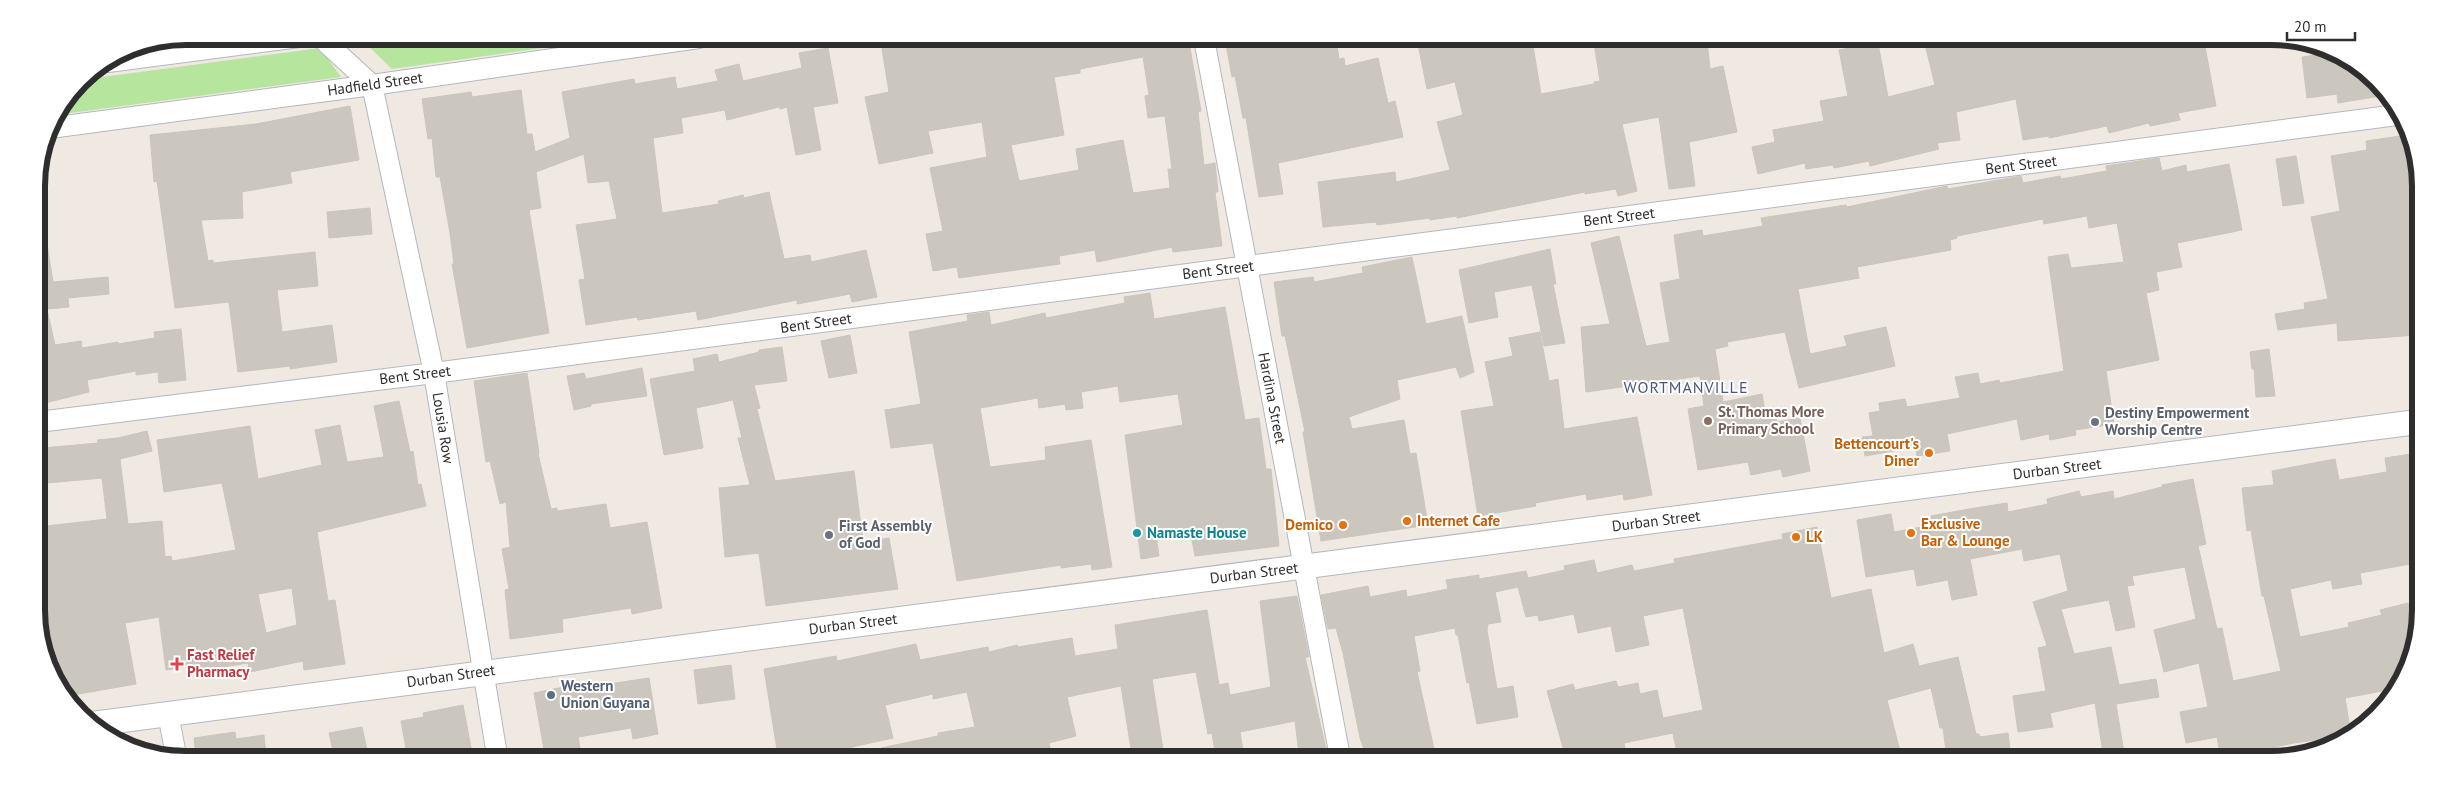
<svg xmlns="http://www.w3.org/2000/svg" width="2457" height="796" font-family="'PT Sans',sans-serif">
  <rect width="100%" height="100%" fill="#efe9e1"/>
  <g fill="#b6e59e">
    <path d="M387 37H621L392 69 362 40Z"/>
    <path d="M320 48 341 77 55 115 80 80Z"/>
  </g>
  <g fill="#cbc7bf" stroke="#cbc5ba" fill-rule="evenodd">
    <path d="M916 38 1191 39 1192 47 1190 48 1201 111 1198 112 1204 165 1215 163 1218 192H1215L1222 246 1173 252 1172 247 1097 262 1095 250 1059 256 1060 264 959 278 957 267 933 271 926 234 943 231 930 168 987 157 982 122 928 131 933 153 879 164 865 97 889 92 881 43ZM1143 57 1149 95 1145 96 1148 118 1165 116 1172 169H1168L1170 188 1133 193 1123 140 1076 149 1079 170 1019 181 1011 145 1064 135 1054 77 1080 73V69Z"/>
    <path d="M1225 39H1336L1339 59 1344 58 1345 66 1378 58 1388 103 1395 101 1403 137 1278 163 1283 194 1259 197 1246 118H1243L1235 76 1232 77Z"/>
    <path d="M1417 39 1532 40 1541 94 1594 84V82L1600 81 1594 43 1616 40H1707L1710 69 1723 66 1737 132 1689 142 1695 186 1669 189 1659 117 1622 124 1637 191 1618 196 1616 189 1585 194V192L1457 218V216L1430 220V218L1377 225 1376 222 1323 227 1318 182 1395 172 1396 182 1450 170 1437 122 1463 115 1455 82 1427 89Z"/>
    <path d="M1924 40 2204 41 2216 106 2178 113 2180 120 2150 126 2149 123 2109 133 2107 126 2049 138V136L2023 140 2016 99 1956 112 1960 140 1937 143 1939 149 1870 166 1869 161 1834 168 1833 165 1806 169 1805 163 1758 174 1752 147 1775 142 1773 130 1824 121 1820 101 1848 96 1839 50 1878 43 1888 97 1935 85Z"/>
    <path d="M828 48 838 103 813 107 821 150 796 155 787 107 780 109 779 107 727 120 725 110 681 118 683 133 653 138 662 213 719 204 718 201 743 195 744 198 769 192 784 259 810 255 811 262 866 250 877 297 852 302 850 294 797 304V300L698 320 696 311 638 320 637 317 586 325 579 280 585 279 576 225 617 219 609 181 588 183 584 154 536 172 541 208 529 210 549 333 467 348 452 264H454L450 233 440 177H436L432 138 428 139 422 99 471 92 472 97 521 90 527 134H532L535 152 570 138 562 92 634 79 635 84 675 77 677 89 718 81 715 70 739 64 743 81 802 68 799 53Z"/>
    <path d="M2334 52 2354 61 2383 87 2387 95 2338 103 2337 94 2307 98 2302 57Z"/>
    <path d="M350 106 359 160 290 172 292 183 242 192 243 218 201 220 208 261 213 260V263L315 252 318 286 277 290 282 332 332 325 337 362 290 369V366L238 372 229 302 175 308 157 181 154 182 150 135 256 124Z"/>
    <path d="M2407 135 2418 157 2417 258H2415L2417 335 2338 341 2337 323 2278 330 2275 314 2305 309 2304 303 2328 299 2311 217 2340 211 2331 156 2367 150 2366 141Z"/>
    <path d="M2296 156 2304 203 2283 206 2276 159Z"/>
    <path d="M2159 158 2162 171 2186 165 2187 172 2229 164 2242 230 2177 243 2182 267 2156 272 2159 290 2146 293 2159 360 2106 371 2114 424 2075 430 2076 435 2050 440 2049 434 2021 440 2017 419 1947 434 1950 451 1917 456 1916 447 1865 456 1862 437 1873 436 1869 413 1880 411 1879 403 1905 399 1907 407 1960 398 1955 377 1978 373 1980 384 1999 380 2000 383 2064 371 2048 257 2068 254 2071 268 2124 262 2117 223 2089 228 2087 216 2044 224 2043 219 1957 236V238L1950 240 1951 250 1857 267 1859 278 1798 289 1810 354 1847 346 1844 336 1886 327 1895 366 1799 388 1785 332 1727 342 1728 346 1715 349 1723 402 1762 394 1766 417 1776 415 1777 422 1800 418 1810 471 1783 477 1781 469 1751 475 1748 462 1698 470 1688 409 1704 406 1700 376 1586 392 1581 327 1610 324 1591 243 1619 236 1646 346 1670 342 1660 283 1680 279 1674 235 1702 230 1703 236 1763 226 1761 218 1846 205 1847 207 1947 186 1948 189 2021 176 2023 183 2060 176 2061 179 2107 171 2106 166Z"/>
    <path d="M370 208 372 234 329 238 327 212Z"/>
    <path d="M37 244H47L53 282 108 277 109 294 68 298 69 307 47 309 55 345 81 341 82 348 118 342V344L155 338 154 332 181 329 186 380 159 383 158 372 136 375V371L87 380 89 392 45 403 38 371Z"/>
    <path d="M1550 249 1556 284H1553L1565 343 1544 346 1532 285 1494 292 1498 317 1469 323 1459 270Z"/>
    <path d="M1412 257 1426 324 1462 316 1474 372 1460 378 1456 367 1397 380 1400 399 1349 417 1352 429 1404 420 1410 454 1416 453 1428 525 1321 541 1303 432H1305L1285 336H1282L1274 282 1313 277 1314 282 1363 273 1362 267Z"/>
    <path d="M1150 293 1154 319 1225 307 1245 420 1259 418 1266 469H1271L1279 546 1195 556 1190 530 1156 535 1159 556 1141 559 1125 435 1183 425 1178 394 1120 402 1118 386 1081 392 1083 408 1066 410 1065 404 1039 408 1038 398 980 408 990 467 1046 460 1045 447 1091 440 1112 567 1092 570 1091 564 1061 568V565L957 581 933 443 891 448 885 410 921 404 909 332 968 321 967 315 989 312 991 325 1045 313 1046 318 1125 303 1124 297Z"/>
    <path d="M1540 332 1549 381 1558 379 1564 429 1637 417 1652 495 1624 500 1623 494 1587 500 1586 494 1535 503 1536 506 1478 516 1461 411 1494 406 1485 362 1513 356 1509 338Z"/>
    <path d="M850 335 857 373 829 378 821 341Z"/>
    <path d="M782 347 787 381 754 385 760 408 757 409 775 481 854 471 863 542 889 538 898 589 766 606 759 553 725 557 719 488 750 485 738 438H742L733 400 696 408 703 448 664 455 650 379 695 371 693 359 717 354 719 362 759 352V350Z"/>
    <path d="M2269 349 2275 396 2256 397 2254 369H2252L2250 352Z"/>
    <path d="M642 368 647 396 591 404V406L574 410 567 376 584 373 586 379Z"/>
    <path d="M527 373 539 453 538 454 551 509 557 508V511L606 504 610 528 647 522 662 608 632 614 631 608 562 619 563 632 510 639 505 590 509 589 502 549 510 547 506 502 500 504 490 461 486 462 474 381Z"/>
    <path d="M399 401 410 452 413 451 418 485 421 484 426 506 317 532 328 601 335 600 345 664 304 670 303 661 250 672 248 663 199 671 198 665 166 670 159 617 125 623 136 684 67 696 39 639 38 527 107 519 102 478 47 483 43 448 98 443 97 440 118 438 147 431 152 451 120 459 128 524 162 521 165 557 171 556 172 561 236 550 222 483 164 492 157 440 250 426 258 479 322 465 315 430 340 425 347 462 384 457 374 406ZM292 588 297 625 266 633 258 594Z"/>
    <path d="M2411 454 2416 481V563L2360 573 2362 584 2333 589 2331 580 2290 589 2300 637 2349 627 2348 623 2382 615 2380 610 2408 603 2416 634V649L2398 688 2345 698 2351 735 2294 743 2221 758 2217 737 2186 743 2180 712 2208 707 2199 663 2164 672 2154 630 2196 619 2185 567 2132 576 2134 585 2127 586 2135 627 2116 631 2109 600 2061 609 2074 654 2111 647 2119 685 2156 679 2159 697 2116 704 2125 759H2104L2095 703 2050 713 2053 727 2018 732 2013 696 2046 691 2038 648 2047 646 2033 602 2068 591 2060 554 2024 561 2022 549 1970 559 1977 595 1952 600 1948 580 1917 586 1914 569 1866 577 1857 520 1891 514 1894 532 1933 525 1931 516 1969 509 2007 503 2008 512 2048 504 2047 499 2079 491 2081 497 2113 491 2114 499 2162 487V485L2193 479 2206 544 2198 546 2217 629 2222 628 2233 681 2281 671 2264 596H2262L2251 530 2247 531 2242 488 2274 485 2272 471 2335 459 2339 480 2387 472 2385 458Z"/>
    <path d="M1817 527 1831 598 1871 589 1884 653 1913 644 1919 666 1958 657 1976 734H1979L1980 737 2008 733 2011 759H1947L1943 728H1940L1931 688 1887 700 1902 759 1678 758 1673 733 1624 743 1627 758H1566L1547 691 1573 684 1575 690 1616 681 1618 687 1638 683 1640 694 1657 690 1663 718 1703 710 1683 608 1643 616 1649 645 1616 652 1611 626 1578 633 1574 614 1539 621 1538 615 1526 617 1518 587 1495 592 1501 622 1488 624 1487 630 1497 689 1513 686 1518 717 1477 724 1469 682 1467 683 1458 635H1456L1455 628 1414 636 1420 671 1417 672 1436 758 1367 757 1360 738 1343 653 1336 628 1328 629 1321 595 1368 586 1370 597 1406 590 1407 597 1448 589 1446 580 1479 575V579L1526 571 1528 578 1565 570 1564 566 1594 560 1597 573 1632 565 1634 571 1675 563 1674 559 1783 539 1782 534Z"/>
    <path d="M1297 596 1309 657H1305L1326 749 1299 753 1295 721 1240 732 1244 757H1216L1212 733 1208 734 1196 672 1152 679 1163 750 1132 755 1121 686 1067 697 1076 736 1049 743 1052 757H1022L1021 752 999 757 882 756 881 748 938 736V733L975 727 967 692 933 699V694L885 705 893 738 852 747 853 756H778L764 669 836 656 837 661 916 644 920 660 988 647 989 652 1017 645 1018 647 1072 638 1075 656 1118 649 1115 625 1207 610 1219 685 1228 683 1230 695 1271 687 1260 601Z"/>
    <path d="M731 665 735 699 698 704 694 670Z"/>
    <path d="M649 678 658 734 633 739 631 728 578 737 581 754 545 755 534 693 569 686V690Z"/>
    <path d="M463 705 472 753 459 755H431L430 750 407 754 401 721 424 717 423 713Z"/>
    <path d="M362 727 368 755H334L329 733Z"/>
    <path d="M235 732 236 739 264 735 266 755H196L194 738Z"/>
  </g>
  <g fill="none" stroke-linecap="round" stroke-linejoin="round">
    <g stroke="#b4b7c1" stroke-width="22">
      <g id="minor">
        <path d="M320 37 372 85 434 373 497 755"/>
        <path d="M1204 39 1340 757"/>
        <path d="M108 62 299 37"/>
        <path d="M50 128 372 85 699 38"/>
        <path d="M38 422 434 373 2397 115"/>
        <path d="M168 714 176 755"/>
      </g>
    </g>
    <g stroke="#b4b7c1" stroke-width="26">
      <path id="tertiary" d="M92 724 2417 422"/>
    </g>
    <use href="#minor" stroke="#fff" stroke-width="20"/>
    <use href="#tertiary" stroke="#fff" stroke-width="24"/>
  </g>
  <circle fill="#8d6e63" stroke="#fff" stroke-width="2" cx="1708" cy="421" r="5"/>
  <g fill="#6b7280" stroke="#fff" stroke-width="2">
    <circle cx="2095" cy="422" r="5"/>
    <circle cx="829" cy="535" r="5"/>
  </g>
  <g fill="#e8710a" stroke="#fff" stroke-width="2">
    <circle cx="1929" cy="453" r="5"/>
    <circle cx="1407" cy="521" r="5"/>
    <circle cx="1343" cy="525" r="5"/>
    <circle cx="1911" cy="533" r="5"/>
    <circle cx="1796" cy="537" r="5"/>
  </g>
  <circle fill="#0f9aa8" stroke="#fff" stroke-width="2" cx="1137" cy="533" r="5"/>
  <path fill="#e0444e" stroke="#fff" stroke-width="2" d="M174.5 656.5h5v5h5v5h-5v5h-5v-5h-5v-5h5z"/>
  <circle fill="#5c6f8a" stroke="#fff" stroke-width="2" cx="551" cy="695" r="5"/>
  <g text-anchor="middle" stroke-width="4" stroke-linejoin="round" paint-order="stroke">
    <g font-size="15" fill="#2e2e2e" stroke="#fff">
      <text transform="translate(375 84) rotate(-8)" y="5">Hadfield Street</text>
      <text transform="translate(2021 165) rotate(-7)" y="5">Bent Street</text>
      <text transform="translate(1619 217) rotate(-7)" y="5">Bent Street</text>
      <text transform="translate(1218 270) rotate(-7)" y="5">Bent Street</text>
      <text transform="translate(816 323) rotate(-8)" y="5">Bent Street</text>
      <text transform="translate(415 375) rotate(-7)" y="5">Bent Street</text>
      <text transform="translate(1272 398) rotate(79)" y="5">Hardina Street</text>
      <text transform="translate(443 428) rotate(81)" y="5">Lousia Row</text>
      <text transform="translate(2057 469) rotate(-7)" y="5">Durban Street</text>
      <text transform="translate(1656 521) rotate(-7)" y="5">Durban Street</text>
      <text transform="translate(1254 573) rotate(-7)" y="5">Durban Street</text>
      <text transform="translate(853 624) rotate(-7)" y="5">Durban Street</text>
      <text transform="translate(451 676) rotate(-8)" y="5">Durban Street</text>
    </g>
    <g font-size="15" font-weight="bold" fill="#785e54" stroke="#fff" text-anchor="start">
      <text x="1718" y="417">St. Thomas More<tspan x="1718" dy="17">Primary School</tspan></text>
    </g>
    <g font-size="15" font-weight="bold" fill="#5b616d" stroke="#fff" text-anchor="start">
      <text x="2105" y="418">Destiny Empowerment<tspan x="2105" dy="17">Worship Centre</tspan></text>
      <text x="839" y="531">First Assembly<tspan x="839" dy="17">of God</tspan></text>
    </g>
    <g font-size="15" font-weight="bold" fill="#c56008" stroke="#fff" text-anchor="start">
      <text x="1919" y="449" text-anchor="end">Bettencourt's<tspan x="1919" dy="17">Diner</tspan></text>
      <text x="1417" y="526">Internet Cafe</text>
      <text x="1921" y="529">Exclusive<tspan x="1921" dy="17">Bar &amp; Lounge</tspan></text>
      <text x="1333" y="530" text-anchor="end">Demico</text>
      <text x="1806" y="542">LK</text>
    </g>
    <g font-size="15" font-weight="bold" fill="#0d838f" stroke="#fff" text-anchor="start">
      <text x="1147" y="538">Namaste House</text>
    </g>
    <g font-size="15" font-weight="bold" fill="#be3a42" stroke="#fff" text-anchor="start">
      <text x="187" y="660">Fast Relief<tspan x="187" dy="17">Pharmacy</tspan></text>
    </g>
    <g font-size="15" font-weight="bold" fill="#4e5e75" stroke="#fff" text-anchor="start">
      <text x="561" y="691">Western<tspan x="561" dy="17">Union Guyana</tspan></text>
    </g>
    <g font-size="16" letter-spacing="1" fill="#4d5680" stroke="#fff">
      <text x="1686" y="393">WORTMANVILLE</text>
    </g>
  </g>
  <path d="M0 0H2457V796H0ZM186 45H2271A141 141 0 0 1 2412 186V610A141 141 0 0 1 2271 751H186A141 141 0 0 1 45 610V186A141 141 0 0 1 186 45Z" fill="#fff" fill-rule="evenodd"/>
  <path fill="none" stroke="#2e2e2e" stroke-width="6" d="M186 45H2271A141 141 0 0 1 2412 186V610A141 141 0 0 1 2271 751H186A141 141 0 0 1 45 610V186A141 141 0 0 1 186 45Z"/>
  <path d="M2287 32v8h68v-8" fill="none" stroke="#2e2e2e" stroke-width="2.5"/>
  <text x="2294" y="32" font-size="15" fill="#2e2e2e" stroke="#ffffff" stroke-width="4" paint-order="stroke">20 m</text>
</svg>
